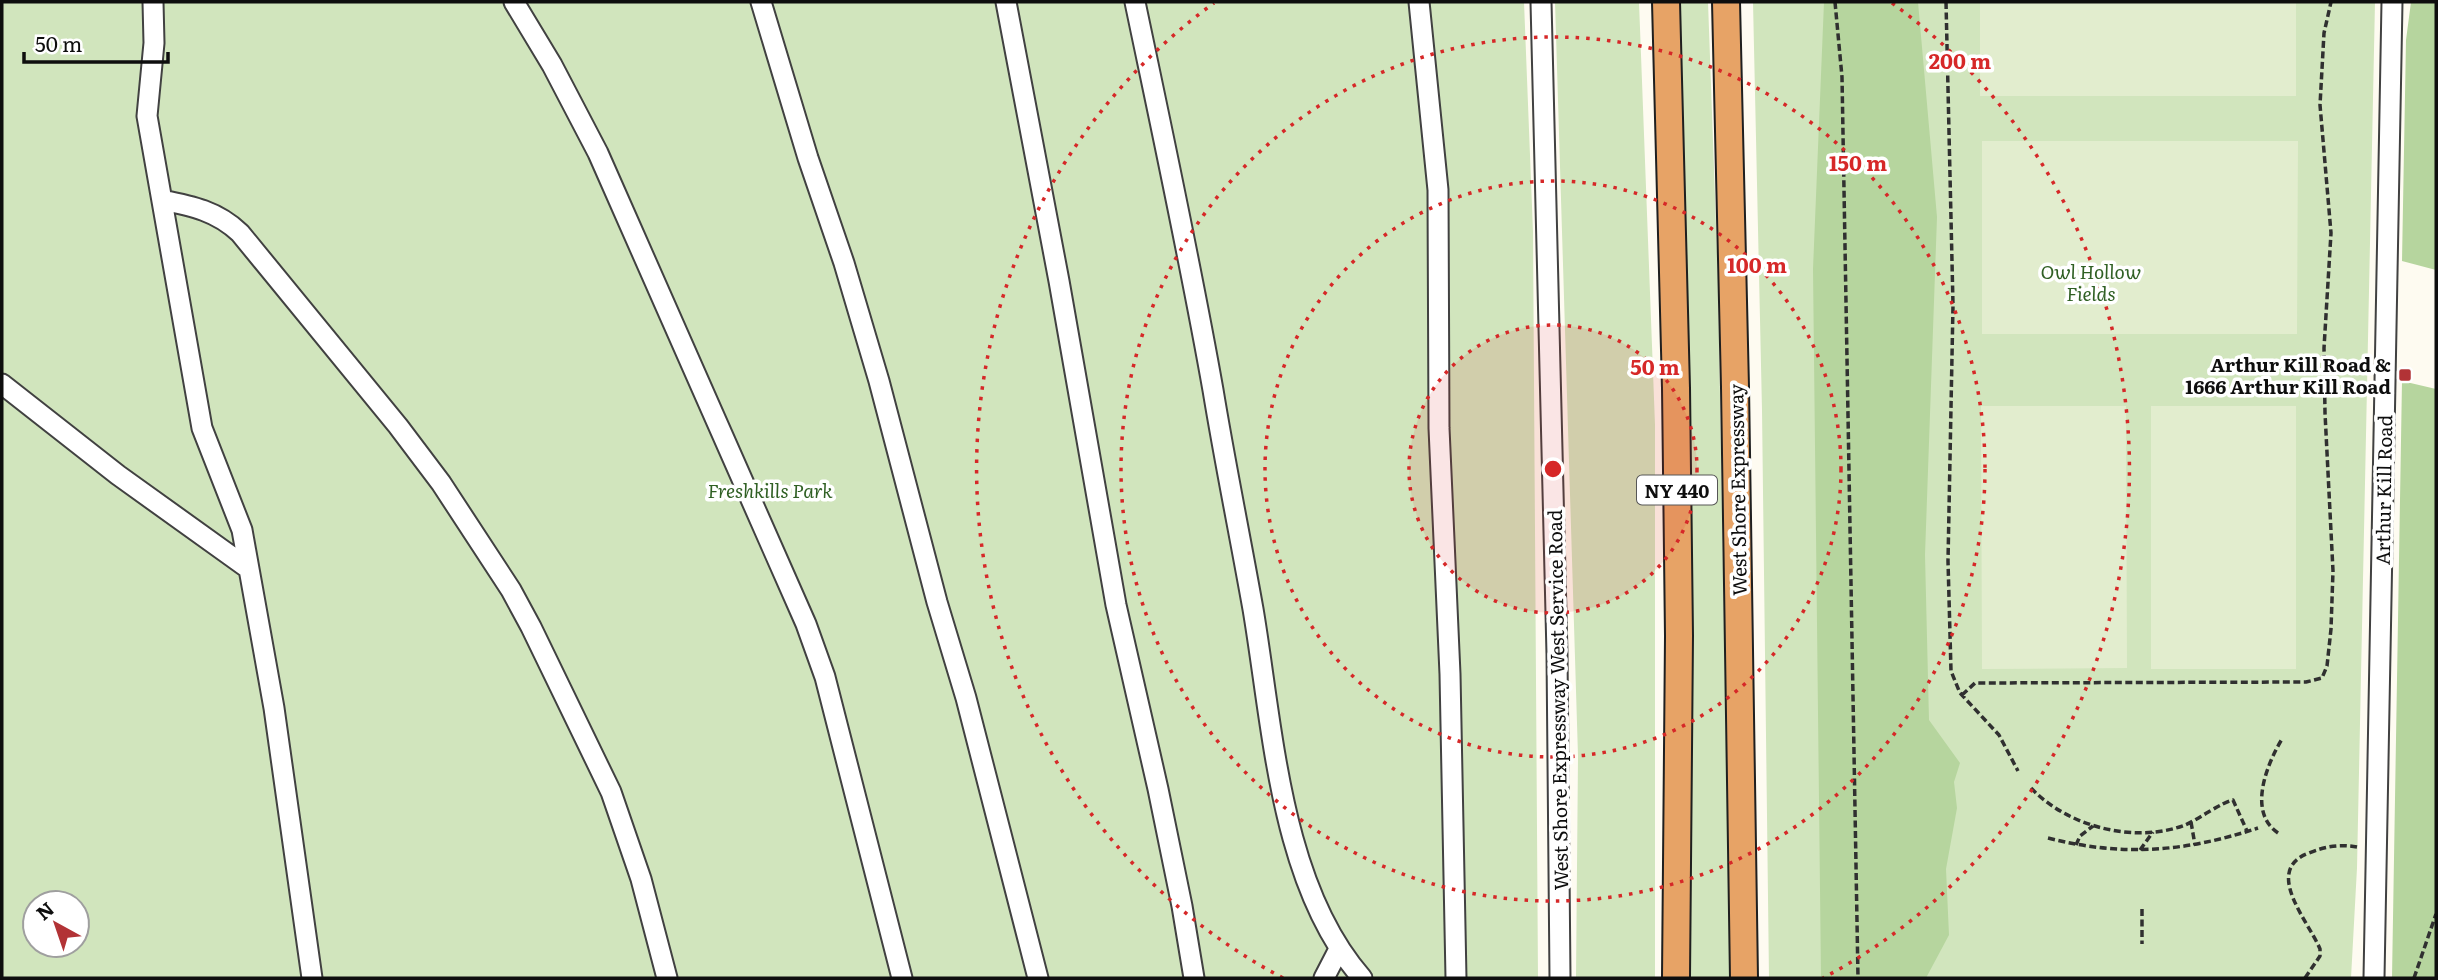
<svg xmlns="http://www.w3.org/2000/svg" width="2438" height="980" viewBox="0 0 2438 980" font-family="Literata,serif">
<style>
.green{fill:#d1e5bd;fill-rule:evenodd}
.forest{fill:#b6d59e}
.pitch{fill:#e2edce}
.lines{fill:none;stroke-linecap:round;stroke-linejoin:round}
.minor-casing{stroke:#414141;stroke-width:23}
.highway-casing{stroke:#1f1f1f;stroke-width:30}
.path{stroke:#303030;stroke-width:3.5;stroke-dasharray:7 3.5;stroke-linecap:butt}
.minor{stroke:#fff;stroke-width:19}
.highway{stroke:#e7a366;stroke-width:26}
.ring{fill:none;stroke:#d62828;stroke-width:3.5;stroke-dasharray:3.5 7}
.poi-dot{fill:#b23336;stroke:#fff;stroke-width:2.5}
.labels{text-anchor:middle;dominant-baseline:central;stroke-width:7;stroke-linejoin:round;paint-order:stroke}
.shield{fill:#fff;stroke:#565656;stroke-width:2}
.shield-label{font-size:18px;font-weight:bold;fill:#0e0e0e}
.park-label{font-size:19px;font-style:italic;fill:#306024;stroke:#fff}
.poi-label{font-size:19px;font-weight:bold;fill:#0e0e0e;stroke:#fff;text-anchor:end}
.street-label{font-size:19px;fill:#0e0e0e;stroke:#fff}
.centre{fill:#d62828;stroke:#fff;stroke-width:3.5}
.ring-label{font-size:21px;text-anchor:middle;font-weight:bold;fill:#d62828;stroke:#fff;stroke-width:7;stroke-linejoin:round;paint-order:stroke}
</style>
<rect width="100%" height="100%" fill="#fefbf1"/>
<path class="green" d="M 2,2 L 1524,2 L 1533,232 L 1538,978 L 2,978 ZM 35,903 L 77,903 L 77,945 L 35,945 Z
M 1555,2 L 1639,2 L 1655,425 L 1655,978 L 1576,978 L 1578,756 Z
M 1674,2 L 1708,2 L 1718,279 L 1730,978 L 1690,978 L 1689,757 Z
M 1753,2 L 2375,2 L 2357,868 L 2351,978 L 1769,978 L 1762,410 Z"/>
<path class="forest" d="M 1824,2 L 1918,2 L 1937,217 L 1925,555 L 1929,720 L 1960,763 L 1954,782 L 1957,808 L 1946,869 L 1949,935 L 1926,978 L 1821,978 L 1813,269 Z
M 2411,2 L 2436,2 L 2436,270 L 2402,261 L 2406,40 Z
M 2402,381 L 2436,389 L 2436,978 L 2392,978 Z"/>
<path class="pitch" d="M 1980,2 L 2296,2 L 2296,96 L 1980,96 Z
M 1982,141 L 2298,141 L 2297,334 L 1982,334 Z
M 1981,406 L 2126,406 L 2127,668 L 1982,669 Z
M 2151,406 L 2296,406 L 2296,669 L 2151,669 Z"/>
<g class="lines">
<defs>
<path id="minor" d="M 153,2 L 154,43 L 147,116 L 202,428 L 242,530 L 274,708 L 312,978
M 514,2 L 552,65 L 598,153 L 806,624 L 825,677 L 902,978
M 761,2 L 808,158 L 844,263 L 879,381 L 937,602 L 966,698 L 1038,978
M 1006,2 L 1059,281 L 1116,605 L 1158,789 L 1182,906 L 1194,978
M 1135,2 C 1162,131 1190,260 1213,390 C 1225,463 1240,536 1253,609 C 1273,727 1280,885 1362,978
M 1419,2 L 1438,190 L 1439,428 L 1450,674 L 1456,978
M 1541,2 L 1557,654 L 1560,978
M 162,200 C 192,206 217,211 240,233 L 398,426 L 441,483 L 511,590 L 531,627 L 611,792 L 641,879 L 667,978
M 2,384 L 118,475 L 249,569
M 1324,978 L 1339,949
M 2374,978 L 2392,2"/>
<path id="highway" d="M 1666,2 L 1676,388 L 1679,636 L 1676,978
M 1726,2 L 1735,387 L 1744,978"/>
</defs>
<use href="#minor" class="minor-casing"/>
<use href="#highway" class="highway-casing"/>
<path class="path" d="M 1835,2 L 1842,77 L 1858,978
M 1946,2 L 1953,305 L 1948,561 L 1951,671 L 1960,693 L 1999,735 L 2018,771
M 1962,695 L 1975,683 L 2306,682 L 2322,678 L 2327,666 L 2331,629 L 2333,571 L 2325,413 L 2324,348 L 2331,233 L 2320,105 L 2324,33 L 2331,2
M 2031,788 C 2068,827 2135,844 2185,825 C 2199,819 2222,802 2233,800 L 2247,831
M 2191,822 L 2195,845
M 2278,833 C 2247,812 2267,764 2282,739
M 2048,838 C 2123,857 2185,852 2258,828
M 2076,845 L 2080,836 L 2093,826
M 2140,850 L 2153,832
M 2142,909 L 2142,944
M 2305,978 L 2320,956 L 2320,949 C 2309,922 2262,870 2309,853 C 2326,846 2340,844 2357,847
M 2414,978 L 2436,914"/>
<use href="#minor" class="minor"/>
<use href="#highway" class="highway"/>
</g>
<circle cx="1553" cy="469" r="144" fill="#d62828" fill-opacity=".12"/>
<g class="ring">
<circle cx="1553" cy="469" r="144"/>
<circle cx="1553" cy="469" r="288"/>
<circle cx="1553" cy="469" r="432"/>
<path d="M1283 978A576 576 0 0 1 1214 3M1892 3A576 576 0 0 1 1823 978"/>
</g>
<rect class="poi-dot" x="2398" y="368" width="14" height="14" rx="3.5"/>
<g class="labels">
<rect class="shield" x="1637" y="475.5" width="80" height="29" rx="5"/>
<g class="shield-label">
<text x="1677" y="490">NY 440</text>
</g>
<g class="park-label">
<text x="2091" y="271">Owl Hollow<tspan x="2091" dy="22">Fields</tspan></text>
<text x="770" y="490">Freshkills Park</text>
</g>
<g class="poi-label">
<text x="2391" y="364">Arthur Kill Road &amp;<tspan x="2391" dy="22">1666 Arthur Kill Road</tspan></text>
</g>
<g class="street-label">
<text transform="translate(1737 490) rotate(-91)">West Shore Expressway</text>
<text transform="translate(2383 490) rotate(-89)">Arthur Kill Road</text>
<text transform="translate(1557 700) rotate(-91)">West Shore Expressway West Service Road</text>
</g>
</g>
<circle cx="1553" cy="469" r="10" class="centre"/>
<g class="ring-label">
<text x="1960" y="69">200 m</text>
<text x="1858" y="171">150 m</text>
<text x="1757" y="273">100 m</text>
<text x="1655" y="375">50 m</text>
</g>
<rect width="2438" height="980" fill="none" stroke="#0e0e0e" stroke-width="7"/>
<g transform="translate(56 924) rotate(320)"><circle r="33" fill="#ffffff" stroke="#9f9f9f" stroke-width="2"/>
<path d="M0-5L12 26L0 18L-12 26Z" fill="#b23336"/>
<text y="-10" font-size="19" font-weight="bold" text-anchor="middle" fill="#0e0e0e">N</text>
</g>
<path d="M24 52v10h144v-10" fill="none" stroke="#0e0e0e" stroke-width="3.5"/>
<text x="35" y="52" font-size="21" fill="#0e0e0e" stroke="#ffffff" stroke-width="5" paint-order="stroke">50 m</text>
</svg>
